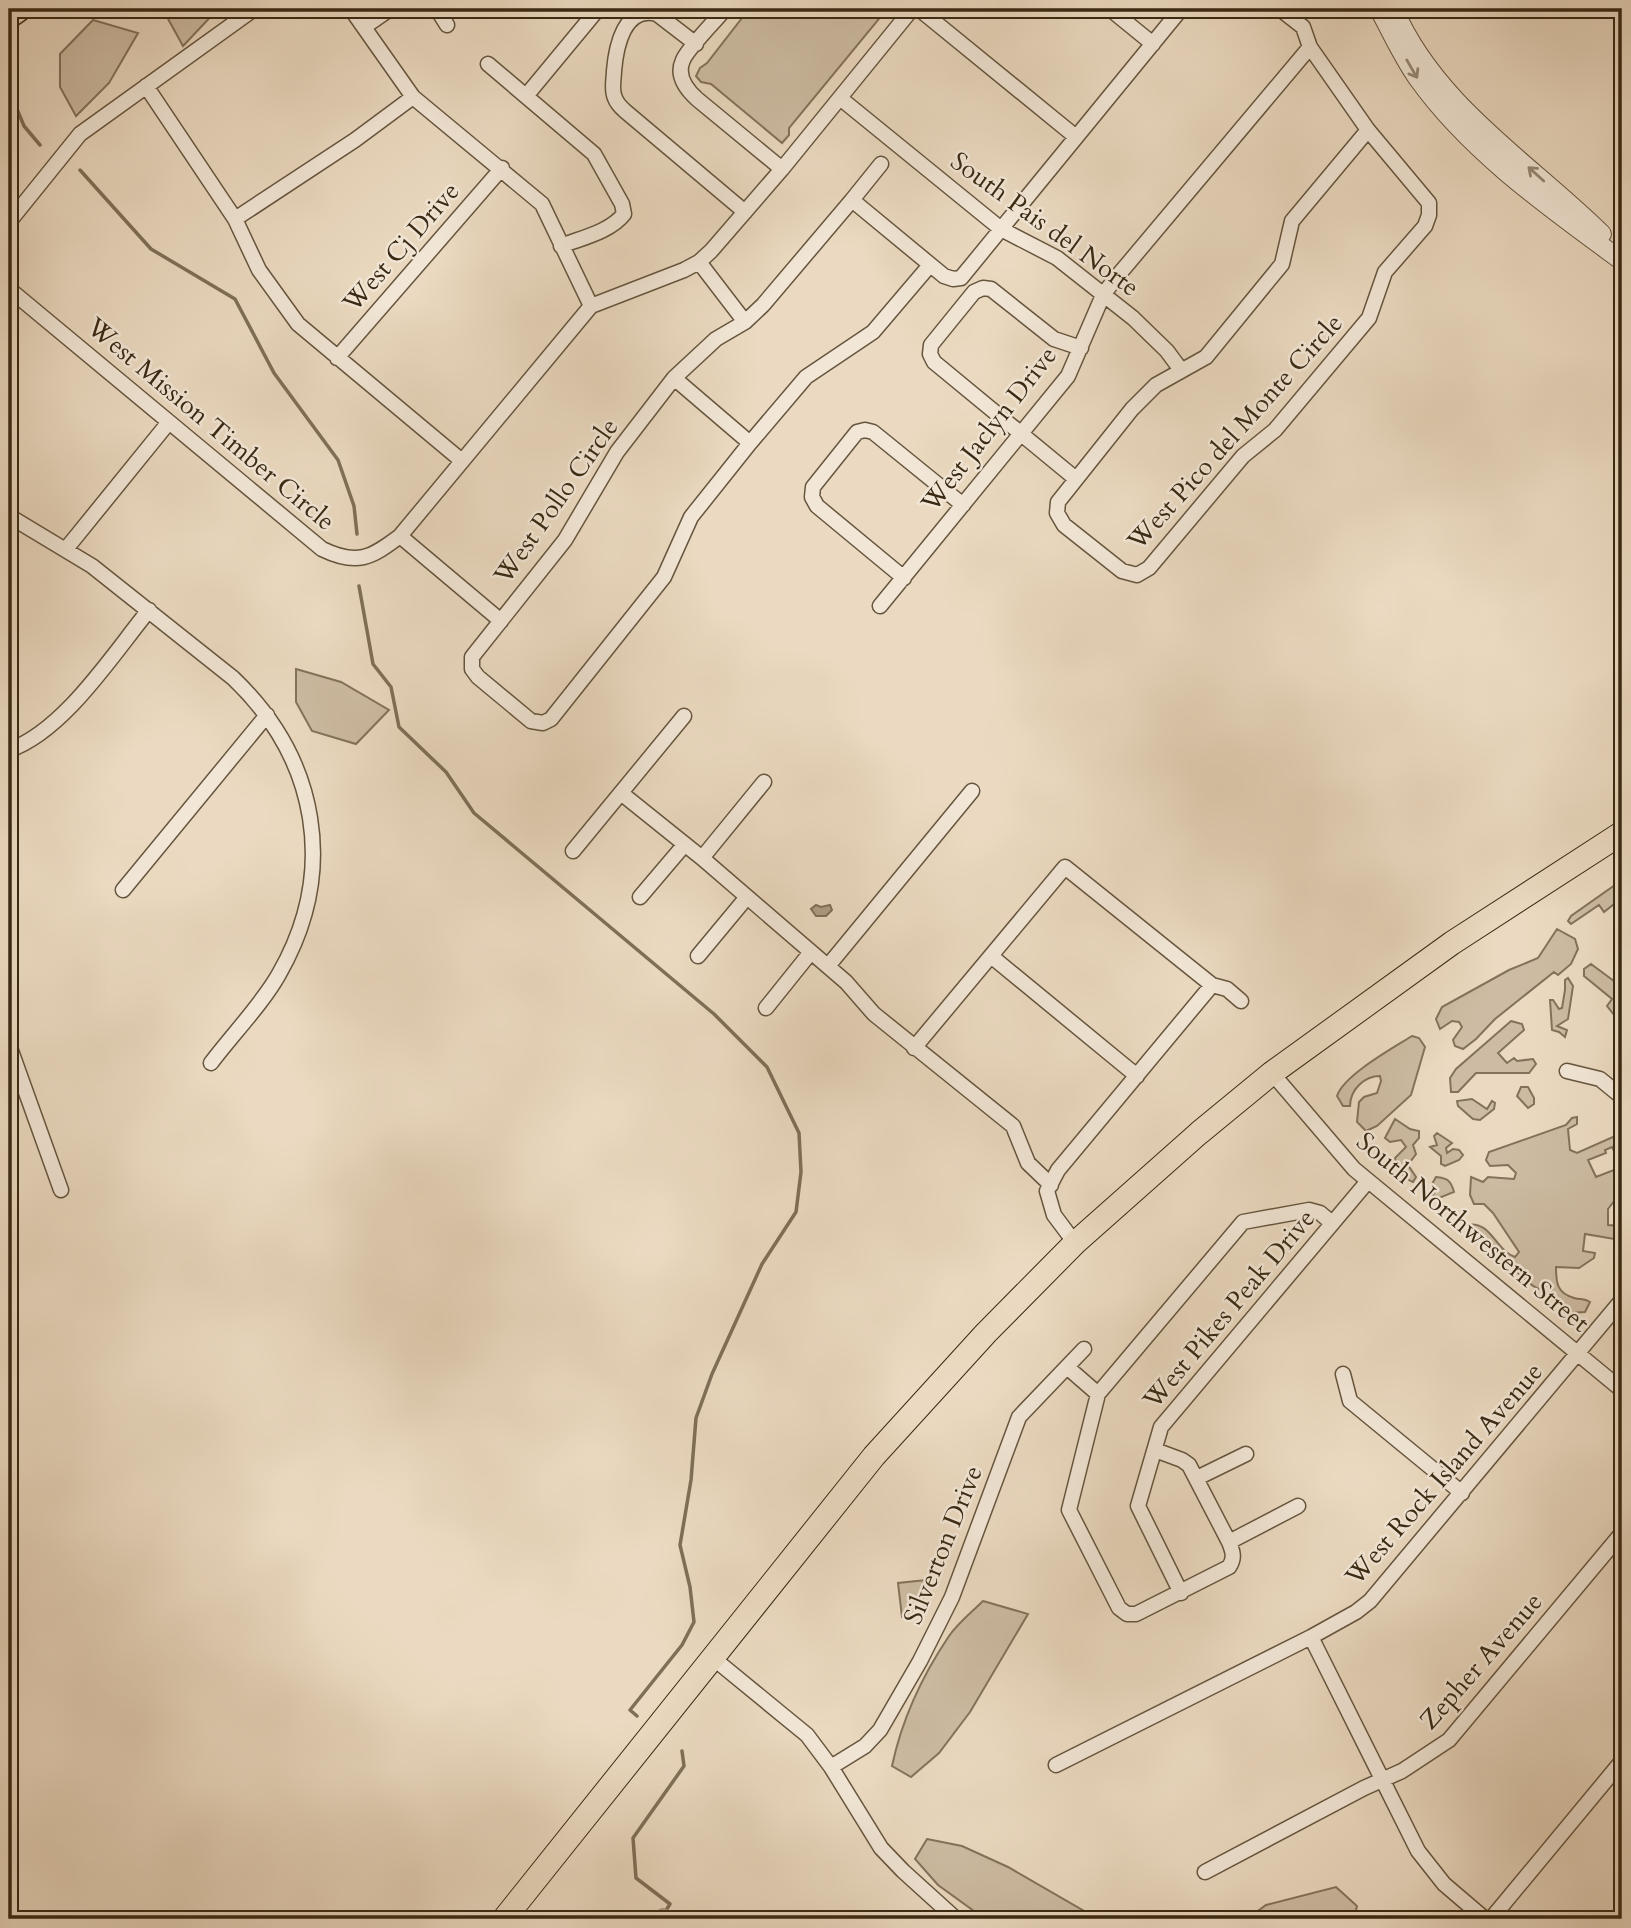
<svg xmlns="http://www.w3.org/2000/svg" width="1631" height="1928" viewBox="0 0 1631 1928" font-family="Cardo,serif">
<style>
.green{fill:#cdbca3;stroke:#83725b;stroke-width:2}
.water{fill:#ae9e86;stroke:#7f6f58;stroke-width:2}
.lines{fill:none;stroke-linecap:round;stroke-linejoin:round}
.stream{stroke:#7f6f58;stroke-width:3.5}
.canal{stroke:#ae9e86;stroke-width:14}
.minor-casing{stroke:#66553e;stroke-width:17}
.tertiary-casing{stroke:#66553e;stroke-width:20}
.primary-casing{stroke:#392913;stroke-width:25}
.motorway-casing{stroke:#392913;stroke-width:27}
.minor{stroke:#f2e7d7;stroke-width:14}
.tertiary{stroke:#f2e7d7;stroke-width:18}
.primary{stroke:#ebdac1;stroke-width:23}
.motorway{stroke:#ebdac1;stroke-width:24}
.oneway{stroke:#968875}
.labels{text-anchor:middle;dominant-baseline:central;stroke-width:5;stroke-linejoin:round;paint-order:stroke}
.street-label{font-size:26px;fill:#392913;stroke:#f2e7d7}
</style>
<rect width="100%" height="100%" fill="#ebdac1"/>
<filter id="stains"><feTurbulence type="fractalNoise" baseFrequency=".00286" numOctaves="4"/><feColorMatrix values="0 0 0 0 .2 0 0 0 0 .09 0 0 0 0 .02 0 0 0 .5 -.17"/></filter>
<radialGradient id="worn" r=".72"><stop offset=".6" stop-color="#630" stop-opacity="0"/><stop offset="1" stop-color="#630" stop-opacity=".3"/></radialGradient>
<path class="green" d="M 167,9 L 218,9 L 183,46 L 167,17 Z
M 749,9 L 883,9 L 883,14 L 789,128 L 789,135 L 782,143 L 711,84 L 701,82 L 696,76 L 700,68 L 707,63 Z
M 93,20 L 138,33 L 109,83 L 76,116 L 60,87 L 60,54 Z
M 296,669 L 341,682 L 389,710 L 356,744 L 312,731 L 296,702 Z
M 1615,885 L 1619,885 L 1622,889 L 1614,904 L 1604,912 L 1599,905 L 1571,924 L 1568,921 L 1571,916 Z
M 1557,929 L 1575,939 L 1578,949 L 1571,964 L 1558,975 L 1554,972 L 1495,1019 L 1476,1039 L 1463,1049 L 1455,1046 L 1453,1040 L 1462,1027 L 1459,1022 L 1452,1021 L 1440,1029 L 1436,1019 L 1442,1007 L 1509,970 L 1538,958 Z
M 1591,964 L 1622,987 L 1622,1013 L 1615,1016 L 1607,1006 L 1612,999 L 1584,976 L 1584,969 Z
M 1568,978 L 1573,986 L 1568,1019 L 1557,1026 L 1567,1030 L 1565,1037 L 1559,1032 L 1552,1030 L 1550,1000 L 1553,1000 L 1559,1009 L 1562,1008 L 1565,990 L 1565,980 Z
M 1511,1021 L 1522,1024 L 1524,1030 L 1498,1053 L 1507,1063 L 1514,1058 L 1517,1061 L 1533,1059 L 1536,1064 L 1529,1073 L 1476,1073 L 1458,1092 L 1451,1092 L 1450,1078 L 1456,1069 Z
M 1412,1036 L 1419,1038 L 1425,1047 L 1411,1095 L 1377,1126 L 1366,1131 L 1357,1122 L 1359,1102 L 1364,1097 L 1377,1093 L 1381,1081 L 1380,1076 C 1364,1076 1350,1090 1350,1106 L 1343,1106 L 1337,1096 C 1344,1075 1393,1048 1412,1036 Z
M 1521,1087 L 1528,1087 L 1534,1098 L 1534,1104 L 1528,1108 L 1517,1096 Z
M 1472,1099 L 1487,1109 L 1492,1101 L 1495,1103 L 1494,1109 L 1480,1120 L 1473,1119 L 1458,1106 L 1457,1101 Z
M 1577,1117 L 1577,1124 L 1568,1129 L 1570,1150 L 1577,1153 L 1615,1136 L 1620,1148 L 1614,1151 L 1612,1147 L 1605,1150 L 1606,1153 L 1588,1160 L 1596,1177 L 1619,1168 L 1615,1178 L 1615,1200 L 1608,1209 L 1608,1225 L 1620,1226 L 1614,1239 L 1585,1234 L 1583,1251 L 1595,1253 L 1594,1258 L 1579,1268 L 1556,1267 C 1556,1283 1557,1293 1574,1298 C 1581,1300 1584,1298 1590,1302 L 1585,1312 L 1569,1313 L 1551,1295 L 1533,1286 L 1503,1260 L 1467,1225 C 1491,1220 1495,1250 1515,1257 L 1519,1252 L 1493,1213 L 1484,1204 L 1474,1204 L 1470,1195 L 1471,1177 L 1483,1182 L 1488,1177 L 1514,1179 L 1516,1173 L 1508,1165 L 1490,1166 L 1486,1160 L 1489,1152 L 1566,1125 L 1572,1118 Z
M 1395,1119 L 1410,1129 L 1419,1131 L 1419,1138 L 1413,1145 L 1416,1154 L 1408,1165 L 1416,1177 L 1413,1182 C 1403,1178 1396,1168 1395,1158 L 1406,1147 L 1401,1140 L 1390,1142 L 1385,1138 Z
M 1437,1133 L 1452,1143 L 1446,1148 L 1447,1153 L 1453,1149 L 1459,1150 L 1463,1155 L 1459,1160 L 1445,1166 L 1441,1164 L 1441,1156 L 1430,1147 L 1437,1145 L 1434,1136 Z
M 1436,1177 C 1448,1178 1451,1181 1454,1192 L 1439,1198 L 1433,1195 L 1435,1189 L 1432,1184 Z
M 926,1580 L 927,1587 L 922,1588 L 925,1614 L 902,1617 L 898,1583 Z
M 983,1601 L 1028,1614 L 970,1712 L 939,1753 L 911,1777 L 892,1766 C 902,1719 922,1676 949,1636 C 958,1623 972,1612 983,1601 Z
M 927,1839 L 962,1846 L 1008,1867 L 1098,1919 L 985,1919 L 938,1885 L 915,1859 Z
M 1336,1887 L 1357,1906 L 1354,1919 L 1247,1919 L 1266,1905 Z"/>
<path class="water" d="M 816,905 L 821,907 L 830,905 L 832,910 L 826,916 L 816,916 L 811,909 Z"/>
<g class="lines">
<path class="stream" d="M 9,87 L 11,57
M 9,90 L 24,126 L 40,145
M 80,170 L 151,249 L 235,299 L 274,373 L 338,460 L 354,506 L 357,534
M 359,586 L 373,664 L 391,687 L 399,727 L 446,772 L 474,813 L 714,1014 L 767,1067 L 799,1133 L 801,1172 L 796,1212 L 762,1264 L 712,1374 L 696,1418 L 691,1480 L 680,1545 L 690,1587 L 694,1622 L 682,1645 L 630,1710 L 637,1716
M 663,1915 L 670,1904 L 636,1878 L 633,1838 L 684,1766 L 682,1751"/>
<path class="canal" d="M 663,1915 L 668,1919"/>
<defs>
<path id="minor" d="M 351,9 L 413,97 L 542,204 L 591,306
M 437,9 L 447,25
M 725,9 C 716,20 687,49 683,60 C 676,75 686,89 697,99 L 782,169
M 919,9 L 1076,137
M 1110,9 L 1153,44
M 1280,9 L 1303,27 L 1310,47 L 1368,130 L 1429,203 L 1429,215 L 1425,226 L 1385,272 L 1369,318 L 1275,430 L 1243,456 L 1149,568 L 1137,575 L 1122,571 L 1064,525 L 1057,513 L 1058,502 L 1132,409 L 1156,385 L 1206,357 L 1282,264 L 1292,221 L 1368,130
M 364,27 L 390,9
M 696,44 L 657,14 C 624,5 616,47 614,71 C 614,79 611,90 615,98 C 617,104 621,107 625,111 L 745,212
M 488,64 L 594,154 L 622,204 L 624,214 C 610,232 581,238 561,246
M 146,86 L 235,219 L 259,270 L 298,324 L 462,461
M 526,96 L 598,9
M 840,98 L 1001,229 L 1057,258 L 1133,318 L 1167,351 L 1181,370
M 881,164 L 852,200 L 944,276 L 953,279 L 961,278 L 1181,9
M 852,200 L 763,305 L 745,322 L 716,339 L 674,378 L 617,452 L 565,540 L 472,657 L 472,669 L 478,677 L 531,721 L 543,723 L 551,719 L 664,577 L 691,517 L 750,443 L 806,377 L 873,332 L 930,265
M 235,219 L 355,140 L 413,97
M 9,222 L 80,134 L 254,9
M 699,262 L 745,322
M 9,289 L 322,549 C 357,566 371,558 400,536 L 591,306 L 684,270 L 699,262 L 711,251 L 782,169 L 912,9
M 337,358 L 502,168
M 674,378 L 750,443
M 1076,479 L 934,362 L 930,354 L 931,345 L 974,292 L 983,288 L 991,289 L 1054,339 L 1081,348
M 9,516 L 92,566 L 233,678 C 318,759 338,871 279,974 C 263,1003 232,1035 211,1063
M 400,536 L 501,621
M 66,549 L 169,422
M 904,578 L 817,506 L 812,497 L 813,487 L 857,432 L 865,430 L 873,432 L 963,505
M 880,606 L 1068,376 L 1103,295 L 1115,279 L 1310,47
M 9,750 C 64,731 113,654 149,610
M 621,793 L 702,858 L 846,982 L 874,1014 L 1013,1126 L 1028,1163 L 1051,1185
M 573,851 L 684,716
M 702,858 L 764,782
M 123,890 L 267,715
M 640,897 L 685,844
M 698,956 L 747,897
M 991,956 L 1137,1076
M 828,966 L 972,791
M 766,1008 L 811,952
M 9,1045 L 61,1190
M 914,1048 L 1065,867 L 1212,985
M 1567,1071 L 1600,1079 L 1622,1097
M 1272,1073 L 1354,1169 L 1622,1390
M 1075,1243 L 1054,1215 L 1047,1191 L 1058,1170 L 1212,985 L 1227,989 L 1241,1001
M 1067,1367 L 1098,1394
M 1343,1374 L 1350,1401 L 1462,1493
M 1155,1450 L 1182,1460 L 1189,1465 L 1229,1542 C 1233,1552 1235,1558 1229,1567 L 1136,1614 L 1127,1614 L 1119,1608 L 1069,1510 L 1098,1394 L 1243,1222 L 1309,1210 L 1320,1213 L 1332,1223
M 1197,1478 L 1246,1454
M 1229,1542 L 1298,1506
M 1181,1593 L 1138,1506 L 1161,1427 L 1368,1181
M 1311,1637 L 1418,1851 L 1444,1884 L 1485,1919
M 713,1658 L 807,1735 L 831,1767 L 881,1848 L 903,1871 L 956,1919
M 1056,1765 L 1311,1637 L 1356,1612 L 1370,1601 L 1622,1300
M 831,1767 L 865,1746 L 880,1730 L 920,1661 L 952,1597 L 1019,1417 L 1084,1349
M 1205,1872 L 1364,1788 L 1402,1771 L 1449,1740 L 1622,1533
M 1491,1919 L 1622,1761"/>
<path id="tertiary" d="M 1379,9 C 1391,32 1403,58 1418,79 C 1471,153 1550,208 1622,261
M 1394,9 C 1435,105 1530,163 1602,234"/>
<path id="primary" d="M 504,1919 L 874,1456 L 986,1333 L 1075,1243 L 1199,1133 L 1272,1073 L 1452,943 L 1622,833"/>
<path id="motorway" d="M 9,16 L 19,9"/>
</defs>
<use href="#minor" class="minor-casing"/>
<use href="#tertiary" class="tertiary-casing"/>
<use href="#primary" class="primary-casing"/>
<use href="#motorway" class="motorway-casing"/>
<use href="#minor" class="minor"/>
<use href="#tertiary" class="tertiary"/>
<use href="#primary" class="primary"/>
<use href="#motorway" class="motorway"/>
</g>
<defs><path id="oneway-shaft" d="M-6 0H5M1.5-3L5.5 0L1.5 3" fill="none" stroke-width="1.6" stroke-linecap="round" stroke-linejoin="round" transform="scale(1.75)"/></defs>
<g class="oneway">
<use href="#oneway-shaft" transform="translate(1412 69) rotate(60)"/>
<use href="#oneway-shaft" transform="translate(1536 174) rotate(-138)"/>
</g>
<g class="labels">
<g class="street-label">
<text transform="translate(1045 224) rotate(36)">South Pais del Norte</text>
<text transform="translate(401 247) rotate(-49)">West Cj Drive</text>
<text transform="translate(211 424) rotate(40)">West Mission Timber Circle</text>
<text transform="translate(989 429) rotate(-52)">West Jaclyn Drive</text>
<text transform="translate(1235 432) rotate(-48)">West Pico del Monte Circle</text>
<text transform="translate(556 501) rotate(-55)">West Pollo Circle</text>
<text transform="translate(1473 1232) rotate(40)">South Northwestern Street</text>
<text transform="translate(1229 1309) rotate(-50)">West Pikes Peak Drive</text>
<text transform="translate(1444 1474) rotate(-49)">West Rock Island Avenue</text>
<text transform="translate(943 1545) rotate(-68)">Silverton Drive</text>
<text transform="translate(1481 1661) rotate(-49)">Zepher Avenue</text>
</g>
</g>
<rect width="1631" height="1928" fill="none" stroke="#ebdac1" stroke-width="35"/>
<rect x="10" y="10" width="1610" height="1907" fill="none" stroke="#392913" stroke-width="3.5"/>
<rect x="18" y="18" width="1596" height="1893" fill="none" stroke="#392913" stroke-width="2"/>
<rect width="100%" height="100%" filter="url(#stains)"/>
<rect width="100%" height="100%" fill="url(#worn)"/>
</svg>
